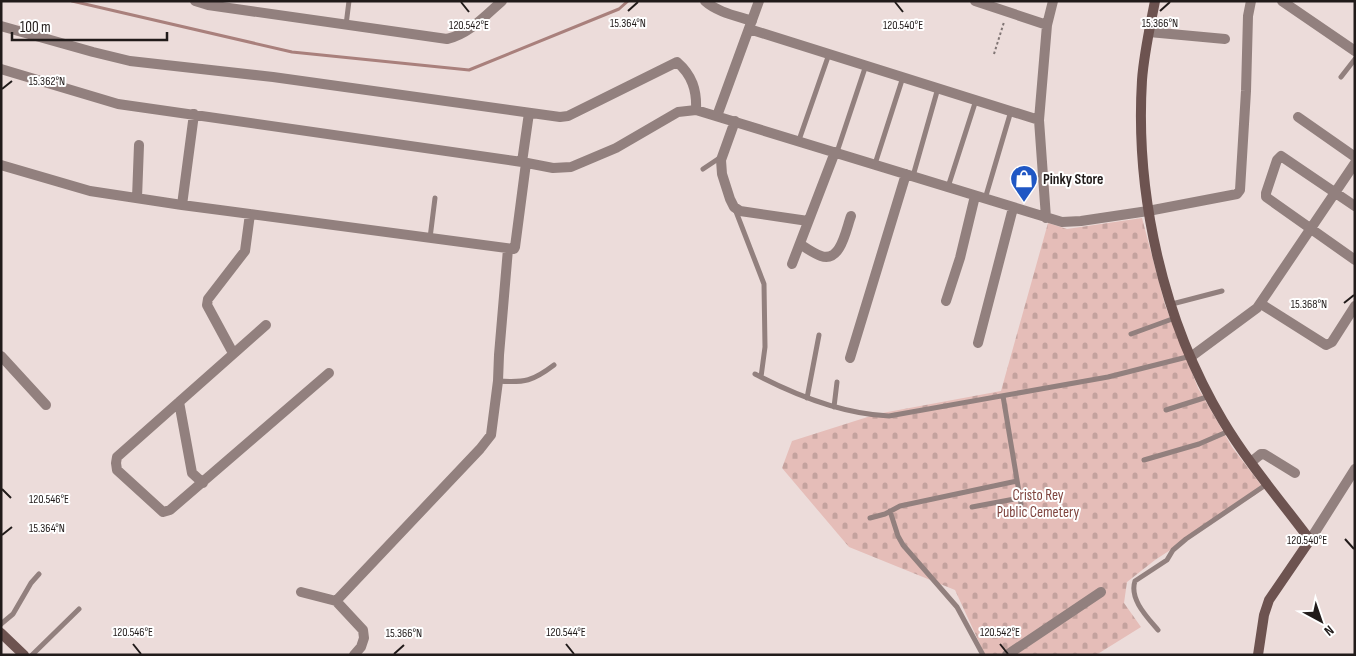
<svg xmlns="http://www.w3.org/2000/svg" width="1356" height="656" viewBox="0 0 1356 656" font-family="'Sofia Sans Condensed',sans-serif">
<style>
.cemetery{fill:url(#cemetery-stones)}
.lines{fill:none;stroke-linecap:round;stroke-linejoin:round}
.stream{stroke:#a9807c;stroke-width:3}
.path{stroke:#807574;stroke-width:2;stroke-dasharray:2.5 2.5;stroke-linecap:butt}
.lane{stroke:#92807e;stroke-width:5}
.street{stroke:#92807e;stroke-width:10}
.secondary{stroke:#6d5350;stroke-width:10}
.ticks{fill:none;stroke:#211b1a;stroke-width:2}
.labels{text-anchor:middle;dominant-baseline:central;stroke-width:4;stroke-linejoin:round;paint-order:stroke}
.poi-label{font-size:15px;font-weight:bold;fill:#211b1a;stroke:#fff;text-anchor:start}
.park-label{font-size:15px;fill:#7f453f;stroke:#fff}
.ticks-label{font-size:12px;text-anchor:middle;fill:#211b1a;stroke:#fff;stroke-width:4;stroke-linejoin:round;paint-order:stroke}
</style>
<defs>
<pattern id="cemetery-stones" width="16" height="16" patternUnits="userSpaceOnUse" patternTransform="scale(1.25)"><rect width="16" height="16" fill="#e5bdb8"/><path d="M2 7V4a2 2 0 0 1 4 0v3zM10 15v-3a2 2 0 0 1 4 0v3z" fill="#c4a29e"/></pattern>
</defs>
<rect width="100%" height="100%" fill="#ecdcda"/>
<path class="cemetery" d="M 1142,218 L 1165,305 L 1198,388 L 1232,447 L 1264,489 L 1155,560 L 1127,582 L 1124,603 L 1141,627 L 1096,655 L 985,655 L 955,590 L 849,547 L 782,468 L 792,441 L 877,414 L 1001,391 L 1048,223 L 1067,229 Z"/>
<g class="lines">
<path class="stream" d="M 72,1 L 292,52 L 469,70 L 619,9 L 628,1"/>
<path class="path" d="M 994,54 L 1004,22"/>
<path class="lane" d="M 346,25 L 349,1
M 1341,77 L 1355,59
M 799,140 L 829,54
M 837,152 L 866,65
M 875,164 L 903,77
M 703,169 L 721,157
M 913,176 L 938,88
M 948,187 L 976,100
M 985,199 L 1011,111
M 735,209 L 764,284 L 765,347 L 761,377
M 430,238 L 435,198
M 1172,304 L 1222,291
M 1131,334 L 1175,318
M 755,374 C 797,396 842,414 889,416 L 1108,377 L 1191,356
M 498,381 C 525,383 533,381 554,365
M 1003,396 L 1021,504
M 807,398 L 819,335
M 834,407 L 837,382
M 1166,410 L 1210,396
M 1144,460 L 1199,444 L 1229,431
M 972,507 L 1020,498
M 890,511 L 898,536 L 903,545 L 957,607 L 983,655
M 870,518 L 885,514 L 900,506 L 1017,481
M 1,624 L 13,614 L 31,583 L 39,574
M 1158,630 C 1147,617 1129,599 1135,581 L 1167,560 L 1173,550 L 1186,539 L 1267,484
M 32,655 L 79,609"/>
<path class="street" d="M 195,1 L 208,5 L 447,39 C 469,34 486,15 502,1
M 705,1 C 717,12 737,16 752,21
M 975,1 L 1047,25
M 1282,1 L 1355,51
M 1,26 L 93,52 L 130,61 L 273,77 L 560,117 L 568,116 L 677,62 C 692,75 697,90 696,110
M 749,29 L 1039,120
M 1149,32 L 1225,39
M 1,69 L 118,104 L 522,162 L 553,168 L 571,167 L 616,148 L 678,112 L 696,110 L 1062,222 L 1081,221 L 1148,211 L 1237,194 L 1240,190 L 1246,91 L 1248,16 L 1251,1
M 717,116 L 759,1
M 1298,117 L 1355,157
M 735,121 L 721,160 L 722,174 L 730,199 L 734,207 L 740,211 L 808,221
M 522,162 L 529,113
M 1,165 L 90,191 L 182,205 L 514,249 L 515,247 L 526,163
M 137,198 L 139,145
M 182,205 L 194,114
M 1355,206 L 1281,156 L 1277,160 L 1266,193 L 1266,197 L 1355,260
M 1046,218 L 1039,120 L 1047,25 L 1053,1
M 800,244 C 806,248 813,253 821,256 C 841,263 846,229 851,216
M 792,264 L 835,152
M 946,301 L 960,258 L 975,196
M 1261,304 L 1326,345 L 1332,342 L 1355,306
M 266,325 L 117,457 L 116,463 L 117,470 L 163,512 L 170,510 L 329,373
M 978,343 L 1013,208
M 233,353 L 207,305 L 208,299 L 245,251 L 250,214
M 1,356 L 46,405
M 1192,356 L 1257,308 L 1355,163
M 850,358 L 906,174
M 179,402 L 192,473 L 203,483
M 1251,462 L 1261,454 L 1264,454 L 1295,473
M 1310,540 L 1355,469
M 301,592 L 336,601 L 363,630 L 364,638 L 361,647 L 354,655
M 336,601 L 480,449 L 491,435 L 498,381 L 499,355 L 508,249
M 1007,655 L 1101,592"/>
<path class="secondary" d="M 1155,1 C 1150,27 1144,53 1142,80 C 1135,195 1163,321 1223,421 C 1248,463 1281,501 1310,540 L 1269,600 L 1264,615 L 1258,655
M 1,633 L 24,655"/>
</g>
<path class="ticks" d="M 461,2 L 469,12M 895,2 L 903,12M 628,11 L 638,2M 1160,11 L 1170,2M 2,89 L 12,81M 1344,303 L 1354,295M 2,489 L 11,498M 2,535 L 12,527M 1345,539 L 1354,549M 133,644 L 141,654M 566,644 L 574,654M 1000,644 L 1008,654M 394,654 L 404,645"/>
<defs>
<symbol id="shop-pin" viewBox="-11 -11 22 30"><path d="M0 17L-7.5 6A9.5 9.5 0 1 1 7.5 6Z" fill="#2057c4" stroke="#fff"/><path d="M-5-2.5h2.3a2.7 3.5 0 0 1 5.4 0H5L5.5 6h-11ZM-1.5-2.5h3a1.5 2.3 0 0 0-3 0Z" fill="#fff"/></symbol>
</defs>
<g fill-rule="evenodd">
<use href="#shop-pin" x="1008" y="163" width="32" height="43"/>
</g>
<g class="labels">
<g class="poi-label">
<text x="1043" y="179">Pinky Store</text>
</g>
<g class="park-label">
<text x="1038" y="495">Cristo Rey<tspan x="1038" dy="17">Public Cemetery</tspan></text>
</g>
</g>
<g class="ticks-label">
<text x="628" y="27">15.364°N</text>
<text x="1160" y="27">15.366°N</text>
<text x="469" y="29">120.542°E</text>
<text x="903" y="29">120.540°E</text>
<text x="47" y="85">15.362°N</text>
<text x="1309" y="308">15.368°N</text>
<text x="49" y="503">120.546°E</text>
<text x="47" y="532">15.364°N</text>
<text x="1307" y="544">120.540°E</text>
<text x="133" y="636">120.546°E</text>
<text x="566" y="636">120.544°E</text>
<text x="1000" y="636">120.542°E</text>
<text x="404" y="637">15.366°N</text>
</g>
<rect width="1356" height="656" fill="none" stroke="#211b1a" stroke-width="5"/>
<g transform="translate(1321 621) rotate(140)" stroke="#ffffff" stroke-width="4" paint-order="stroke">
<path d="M0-4L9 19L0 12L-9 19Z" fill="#211b1a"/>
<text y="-8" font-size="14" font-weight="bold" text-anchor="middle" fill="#211b1a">N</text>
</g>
<path d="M12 32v8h155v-8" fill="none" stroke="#211b1a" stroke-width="2.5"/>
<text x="20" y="32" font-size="15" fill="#211b1a" stroke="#ffffff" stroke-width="4" paint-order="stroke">100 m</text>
</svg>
